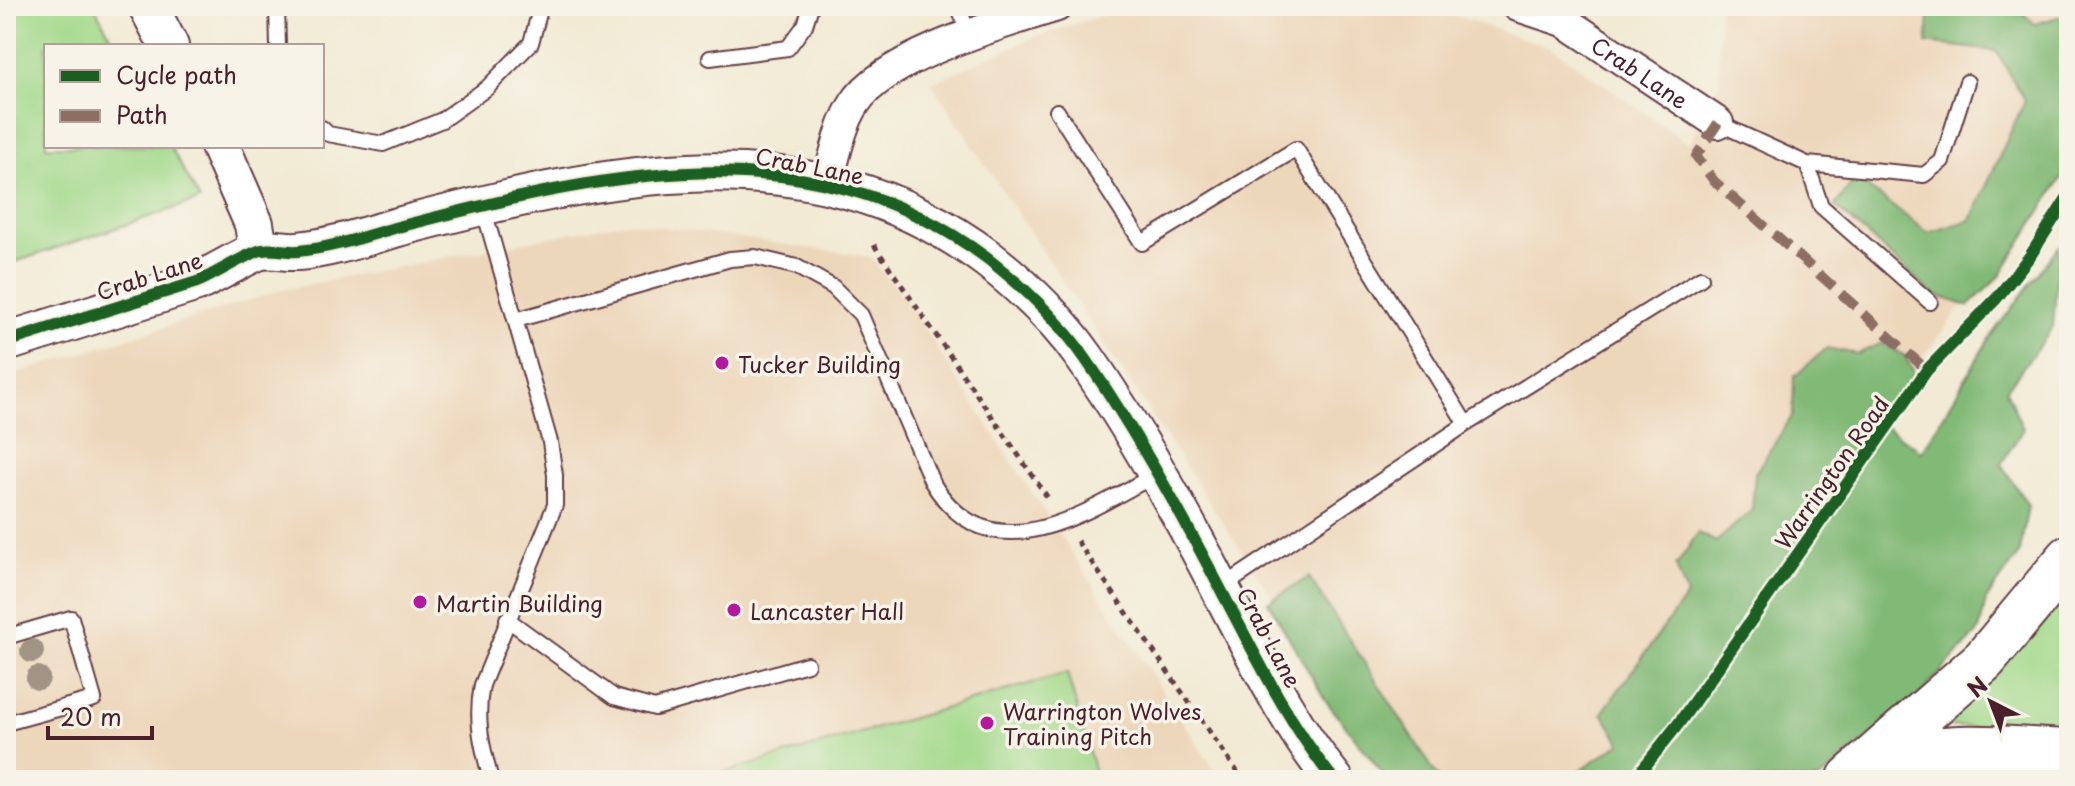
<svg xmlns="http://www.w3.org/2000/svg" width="2075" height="786" viewBox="0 0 2075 786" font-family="'Playpen Sans',sans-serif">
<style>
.built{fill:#edd7bb}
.green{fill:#a2d98a;stroke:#767c5a;stroke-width:2}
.forest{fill:#81b976;stroke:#666c50;stroke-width:2}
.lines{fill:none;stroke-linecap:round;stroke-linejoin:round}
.service-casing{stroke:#633d44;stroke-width:18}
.minor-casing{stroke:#633d44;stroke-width:34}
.tertiary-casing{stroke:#633d44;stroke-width:42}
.primary-casing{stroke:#633d44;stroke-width:48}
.path{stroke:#633d44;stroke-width:5;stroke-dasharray:6 6;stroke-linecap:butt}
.service{stroke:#fff;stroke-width:14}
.minor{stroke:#fff;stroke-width:30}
.tertiary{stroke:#fff;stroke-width:38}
.primary{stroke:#fff;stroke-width:44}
.quiet{stroke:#8d6e63;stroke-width:10;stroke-dasharray:20 10;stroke-linecap:butt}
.cycleway-casing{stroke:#f7f3e8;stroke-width:17}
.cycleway{stroke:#1b5e20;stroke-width:12}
.tree{fill:#a29484}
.poi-dot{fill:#b5179e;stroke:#f7f3e8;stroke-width:3}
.labels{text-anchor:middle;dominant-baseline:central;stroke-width:7;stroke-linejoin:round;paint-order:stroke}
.street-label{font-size:22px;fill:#4a1f2b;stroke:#f7f3e8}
.poi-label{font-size:22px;fill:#4a1f2b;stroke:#f7f3e8;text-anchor:start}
</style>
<rect width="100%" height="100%" fill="#f7f3e8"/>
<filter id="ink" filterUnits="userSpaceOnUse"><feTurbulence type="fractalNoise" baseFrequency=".0125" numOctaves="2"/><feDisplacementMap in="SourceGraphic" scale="16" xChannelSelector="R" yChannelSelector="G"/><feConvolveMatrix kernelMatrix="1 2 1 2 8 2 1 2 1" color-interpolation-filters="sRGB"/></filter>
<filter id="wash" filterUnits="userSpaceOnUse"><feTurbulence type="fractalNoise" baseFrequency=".006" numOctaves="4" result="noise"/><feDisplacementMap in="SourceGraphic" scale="32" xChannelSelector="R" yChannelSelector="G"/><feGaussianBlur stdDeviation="1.8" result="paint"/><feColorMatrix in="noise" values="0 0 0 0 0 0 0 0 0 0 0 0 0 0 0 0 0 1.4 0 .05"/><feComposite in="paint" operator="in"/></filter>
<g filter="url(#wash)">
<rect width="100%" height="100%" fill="#f2ead4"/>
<path class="built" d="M 1132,6 L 1346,6 L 1458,17 L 1552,48 L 1689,144 L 1719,83 L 1719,6 L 2069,6 L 2069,101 L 1973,292 L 1856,444 L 1618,780 L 1400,780 L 1277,604 L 931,83 L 1033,38 Z
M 626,222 L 871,257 L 906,301 L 1221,780 L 6,780 L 6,377 L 282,290 Z"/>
<path class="green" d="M 6,6 L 94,6 L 116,46 L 46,46 L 46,146 L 170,146 L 200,200 L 6,265 Z
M 2069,591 L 2069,731 L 1948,726 L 1946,721 Z
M 1067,673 L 1097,780 L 721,780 L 719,774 Z"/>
<path class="forest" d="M 1930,6 L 2015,6 L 2035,24 L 2065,15 L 2069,7 L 2069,166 L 1999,277 L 1968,306 L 1933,294 L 1835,206 L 1855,178 L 1928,233 L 1971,220 L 2025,100 L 1996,51 L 1927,43 Z
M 2059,246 L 2053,327 L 2006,390 L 2023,429 L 2001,464 L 2028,505 L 2020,552 L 1986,600 L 1979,631 L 1919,695 L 1819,780 L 1565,780 L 1621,743 L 1602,713 L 1687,595 L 1676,566 L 1698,533 L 1716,542 L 1752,510 L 1755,473 L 1793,415 L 1794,377 L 1827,348 L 1857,354 L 1882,343 L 1905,356 L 1915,374 L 1881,423 L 1922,452 L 1990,337 Z
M 1309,577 L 1440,780 L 1388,780 L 1326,701 L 1268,602 Z"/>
</g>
<g filter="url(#ink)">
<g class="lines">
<defs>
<path id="service" d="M 277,6 L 278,46
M 959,6 L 968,35
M 710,58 L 788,48 L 805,25 L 811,6
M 1057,111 L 1142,243 L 1296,149 L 1466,424
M 1718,123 L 1807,164 L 1924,175 L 1942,161 L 1967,82
M 322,128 L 328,134 L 383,144 L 442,120 L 487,88 L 531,43 L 541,6
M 1807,164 L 1821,206 L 1930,302
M 483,207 L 550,442 L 555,475 L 555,505 L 482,685 C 475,720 482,746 491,780
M 516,320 L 730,259 L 755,257 L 797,267 L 833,287 L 861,315 L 932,482 C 989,577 1081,515 1155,475
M 1221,588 L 1466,424 L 1701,278
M 507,619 L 614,697 L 655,708 L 807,664
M 6,637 L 71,618 L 94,699 L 6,723"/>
<g id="minor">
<path id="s1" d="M 1518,6 L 1564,21 L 1718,123"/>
<path d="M 827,184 C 835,157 840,126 855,103 C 885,56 1004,23 1057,6"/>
</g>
<path id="tertiary" d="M 148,6 L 169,46
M 220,146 L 254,224 L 258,249
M 6,342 L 197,282 C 212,276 252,251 262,250 C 274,248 286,252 298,251 C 332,248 366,236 398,227 C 598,175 807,123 988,259 C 1024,287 1059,321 1085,358 C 1136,431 1181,513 1222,592 C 1256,656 1288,723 1334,780"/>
<path id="primary" d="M 1874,766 C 1934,738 2005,750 2069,752
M 1850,778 L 1984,660 L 2069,558"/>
</defs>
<use href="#service" class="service-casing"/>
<use href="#minor" class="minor-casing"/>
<use href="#tertiary" class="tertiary-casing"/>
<use href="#primary" class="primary-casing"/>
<path class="path" d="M 874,245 L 1050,501
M 1077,541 L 1243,780"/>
<use href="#service" class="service"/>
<use href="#minor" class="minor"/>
<use href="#tertiary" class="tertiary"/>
<use href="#primary" class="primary"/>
<path class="quiet" d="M 1718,123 L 1696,156 L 1714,181 L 1927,370"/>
<defs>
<path id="cycleway" d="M 6,342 L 197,282 C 212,276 252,251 262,250 C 274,248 286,252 298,251 C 332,248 366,236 398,227 C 598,175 807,123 988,259 C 1024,287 1059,321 1085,358 C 1136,431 1181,513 1222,592 C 1256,656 1288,723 1334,780
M 1634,780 L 1679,723 L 1927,370 L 1996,299 L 2030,256 L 2069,195"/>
</defs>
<use href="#cycleway" class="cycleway-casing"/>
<use href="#cycleway" class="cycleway"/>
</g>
<g class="tree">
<circle cx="32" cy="651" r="12"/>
<circle cx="38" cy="678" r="12"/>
</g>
</g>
<g class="poi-dot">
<circle cx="722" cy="363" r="8"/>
<circle cx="420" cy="602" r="8"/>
<circle cx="734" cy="610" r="8"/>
<circle cx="987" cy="723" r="8"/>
</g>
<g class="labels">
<g class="street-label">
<text stroke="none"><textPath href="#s1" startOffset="140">Crab Lane</textPath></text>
<text transform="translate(810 165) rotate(11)">Crab Lane</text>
<text transform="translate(149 275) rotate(-18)">Crab Lane</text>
<text transform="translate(1831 472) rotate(-55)">Warrington Road</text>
<text transform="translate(1270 637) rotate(62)">Crab Lane</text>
</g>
<g class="poi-label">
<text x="738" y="363">Tucker Building</text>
<text x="436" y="602">Martin Building</text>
<text x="750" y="610">Lancaster Hall</text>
<text x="1003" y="710">Warrington Wolves<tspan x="1003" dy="25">Training Pitch</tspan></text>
</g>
</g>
<rect width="2075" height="786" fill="none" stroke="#f7f3e8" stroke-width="32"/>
<rect x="44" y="44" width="280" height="104" fill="#f7f3e8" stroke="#b29e9c" stroke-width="2"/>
<rect x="60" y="70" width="40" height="12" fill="#1b5e20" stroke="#b29e9c" stroke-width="2"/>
<text x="116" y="84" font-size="24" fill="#4a1f2b">Cycle path</text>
<rect x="60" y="110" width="40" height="12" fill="#8d6e63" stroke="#b29e9c" stroke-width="2"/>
<text x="116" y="124" font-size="24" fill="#4a1f2b">Path</text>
<g transform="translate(1991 702) rotate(318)" stroke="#f7f3e8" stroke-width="6" paint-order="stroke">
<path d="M0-6L14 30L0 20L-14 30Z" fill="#4a1f2b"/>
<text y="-12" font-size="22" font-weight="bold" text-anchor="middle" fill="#4a1f2b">N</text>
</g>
<path d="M48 726v12h104v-12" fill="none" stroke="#4a1f2b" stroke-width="4"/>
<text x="60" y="726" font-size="24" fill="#4a1f2b" stroke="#f7f3e8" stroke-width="6" paint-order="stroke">20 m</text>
</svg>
